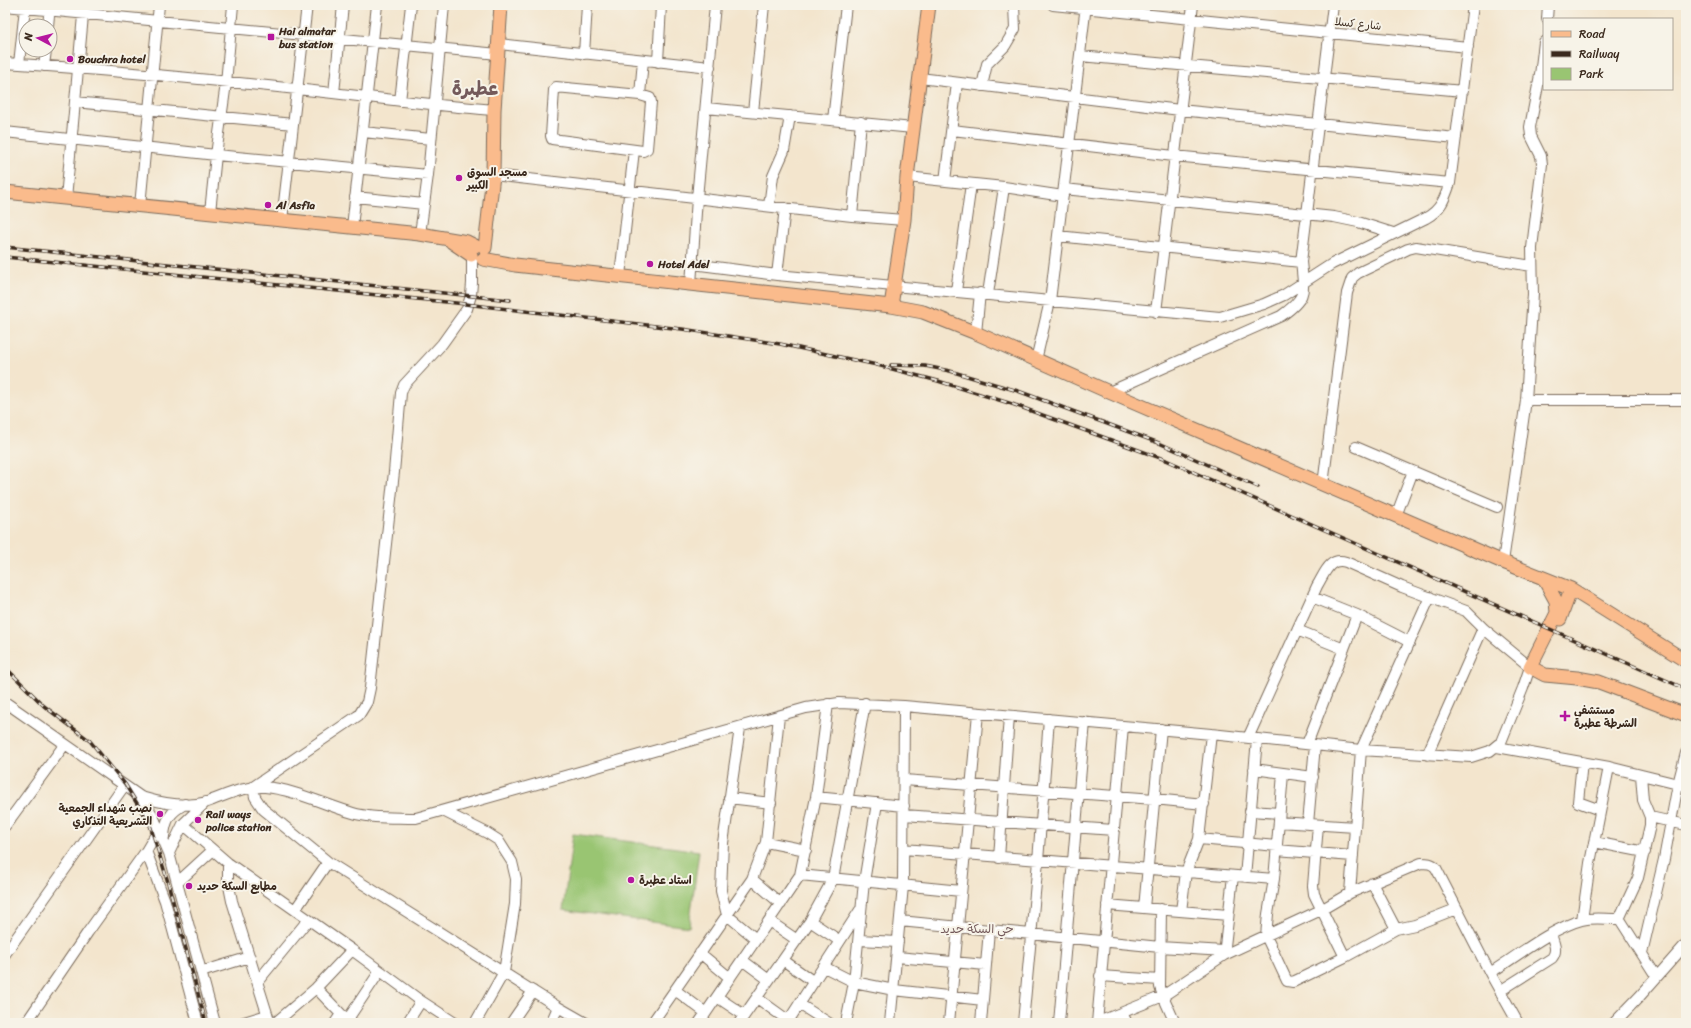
<svg xmlns="http://www.w3.org/2000/svg" width="1691" height="1028" viewBox="0 0 1691 1028" font-family="Sriracha,'Playpen Sans Arabic',sans-serif">
<style>
.green{fill:#99c572;stroke:#6a7848}
.lines{fill:none;stroke-linecap:round;stroke-linejoin:round}
.minor-casing{stroke:#7b6b5b;stroke-width:12}
.major-casing{stroke:#7b6b5b;stroke-width:15}
.minor{stroke:#fff;stroke-width:10}
.major{stroke:#fabb8c;stroke-width:13}
.rail-casing{stroke:#3b2a1e;stroke-width:3.5}
.rail{stroke:#f7f3e8;stroke-width:2;stroke-dasharray:6;stroke-linecap:butt}
.poi-dot{fill:#b5179e;stroke:#f7f3e8;stroke-width:1.5}
.labels{text-anchor:middle;dominant-baseline:central;stroke-width:4;stroke-linejoin:round;paint-order:stroke}
.street-label{font-size:11px;fill:#3b2a1e;stroke:#f7f3e8}
.poi-label{font-size:11px;font-weight:bold;fill:#3b2a1e;stroke:#f7f3e8;text-anchor:start}
.neighbourhood-label{font-size:12px;fill:#745a5b;stroke:#f7f3e8}
.town-label{font-size:19px;font-weight:bold;fill:#745a5b;stroke:#f7f3e8}
</style>
<rect width="100%" height="100%" fill="#f7f3e8"/>
<filter id="ink" filterUnits="userSpaceOnUse"><feTurbulence type="fractalNoise" baseFrequency=".025" numOctaves="2"/><feDisplacementMap in="SourceGraphic" scale="8" xChannelSelector="R" yChannelSelector="G"/><feConvolveMatrix kernelMatrix="1 2 1 2 8 2 1 2 1" color-interpolation-filters="sRGB"/></filter>
<filter id="wash" filterUnits="userSpaceOnUse"><feTurbulence type="fractalNoise" baseFrequency=".012" numOctaves="4" result="noise"/><feDisplacementMap in="SourceGraphic" scale="16" xChannelSelector="R" yChannelSelector="G"/><feGaussianBlur stdDeviation="0.9" result="paint"/><feColorMatrix in="noise" values="0 0 0 0 0 0 0 0 0 0 0 0 0 0 0 0 0 1.4 0 .05"/><feComposite in="paint" operator="in"/></filter>
<g filter="url(#wash)">
<rect width="100%" height="100%" fill="#f3e5cd"/>
<path class="green" d="M 573,834 L 699,851 L 689,927 L 563,910 Z"/>
</g>
<g filter="url(#ink)">
<g class="lines">
<defs>
<path id="minor" d="M 1053,5 L 1468,47
M 5,6 L 498,54
M 1547,19 L 1548,5
M 48,26 L 50,5
M 499,44 L 710,67
M 584,54 L 587,5
M 1080,56 L 1463,91
M 658,62 L 661,5
M 5,63 C 126,71 247,83 367,97 C 410,102 452,107 494,110
M 19,64 L 25,8
M 44,66 L 46,50
M 920,78 L 1180,110 L 1456,138
M 982,86 L 987,64 L 1005,46 L 1015,29 L 1014,5
M 556,87 L 640,95 L 650,98 L 651,102 L 647,149 L 643,151 L 552,139 L 551,136 L 554,90 Z
M 334,93 L 343,5
M 640,95 L 643,60
M 400,101 L 411,5
M 75,102 L 293,124
M 706,108 L 913,128
M 753,112 L 764,5
M 833,120 L 846,5
M 952,130 L 1174,156 L 1450,183
M 5,132 L 216,155 L 428,175
M 363,132 L 431,139
M 493,175 L 852,216 L 904,220
M 907,177 L 1004,187 L 1063,196
M 945,181 L 957,83
M 1064,189 L 1334,217 L 1358,222 L 1393,233
M 355,197 L 424,204
M 66,198 L 84,5
M 140,206 L 159,5
M 769,206 L 773,176 L 784,151 L 790,116
M 210,212 L 216,155 L 226,83 L 233,5
M 852,216 L 861,122
M 282,220 L 307,5
M 352,227 L 377,5
M 420,234 L 428,175 L 444,5
M 1058,236 L 1301,262
M 472,256 L 472,283 L 471,295 L 467,309 L 442,344 L 404,385 L 401,393 L 394,472 L 370,688 L 367,702 L 359,715 L 253,787 L 255,797 L 263,809 L 328,862 L 558,1007 L 586,1023
M 693,264 L 777,275 L 1220,317 L 1264,304 L 1284,295 L 1332,264 L 1426,218 C 1441,210 1445,198 1450,183 L 1473,5
M 777,275 L 785,208
M 620,276 L 634,150
M 691,284 L 697,198 L 715,5
M 956,291 L 971,184
M 988,294 L 1004,187
M 1156,312 L 1193,5
M 976,333 L 980,293
M 1036,360 L 1050,301 L 1086,5
M 1109,392 L 1281,316 C 1308,297 1304,292 1301,262 L 1333,5
M 1526,400 L 1686,400
M 1356,447 L 1497,507
M 1323,485 L 1347,293 L 1352,278 L 1358,273 L 1408,249 L 1416,247 L 1532,266
M 1396,516 L 1413,471
M 1503,562 L 1526,400 L 1533,294 L 1532,248 L 1542,164 L 1541,156 L 1531,136 L 1530,127 L 1540,75 L 1544,42
M 1312,597 L 1357,615 L 1410,642
M 1297,630 L 1344,649
M 5,702 L 141,797 C 161,803 186,808 207,802 C 227,795 243,786 265,787 C 292,789 326,805 353,813 C 372,819 396,817 416,818 L 806,708 L 839,703 L 904,706 L 1211,734 L 1361,750 L 1471,757 L 1490,751 L 1501,742 L 1523,688 L 1530,667 L 1483,628 L 1466,611 L 1402,587 L 1346,562 C 1329,557 1325,573 1317,586 L 1248,738
M 740,728 L 723,843 L 721,891 L 727,915 L 756,939
M 1307,744 L 1357,615
M 1497,747 L 1609,767 L 1686,786
M 1427,755 L 1483,628
M 1582,762 L 1578,802 L 1600,810
M 1254,769 L 1313,777
M 1283,774 L 1274,879 L 1268,914 L 1266,936 L 1287,981 L 1293,982 L 1345,957 L 1396,929 L 1415,925 L 1456,909
M 904,780 L 1154,799 L 1204,804
M 141,797 L 153,816 L 169,853 L 215,1023
M 816,797 L 904,806
M 729,798 L 771,803
M 443,811 L 487,833 L 498,840 L 512,862 L 516,879 L 515,904 L 504,972 L 475,1023
M 1250,811 L 1279,813
M 904,815 L 1114,830
M 1650,817 L 1686,825
M 1279,822 L 1355,827
M 183,824 L 228,863 L 352,950 L 421,1001 L 455,1023
M 1308,824 L 1315,745
M 1318,825 L 1313,886 L 1314,894 L 1345,957
M 5,826 L 65,744
M 164,837 C 165,820 170,812 185,804
M 1199,839 L 1277,846
M 766,842 L 806,850
M 1594,842 L 1645,852
M 904,849 L 1274,879
M 1276,850 L 1353,856
M 146,851 L 165,901 L 198,1023
M 169,853 L 183,824 L 206,802
M 999,858 L 1009,716
M 228,863 L 228,881 L 232,901 L 270,1023
M 800,875 L 961,891
M 1245,877 L 1257,739
M 752,879 L 781,904
M 177,883 L 213,850
M 1372,883 L 1396,929
M 1350,893 L 1361,750 L 1430,597
M 1107,905 L 1228,915
M 1144,908 L 1161,729
M 1161,909 L 1160,987 L 1163,996 L 1175,1023
M 295,910 L 328,862
M 1181,911 L 1186,872 L 1199,839 L 1211,734
M 1619,919 L 1638,878 L 1650,825 L 1650,817 L 1643,800 L 1641,775
M 1582,920 L 1590,863 L 1609,767
M 769,921 L 797,940
M 810,921 L 840,941
M 900,921 L 1160,947 L 1224,951
M 859,940 L 898,942
M 700,953 L 730,978
M 1642,953 L 1664,859 L 1678,784 L 1686,753
M 5,954 L 124,786
M 1224,955 L 1233,876
M 897,957 L 986,965
M 742,960 L 769,980
M 783,960 L 814,982
M 824,967 L 854,982 L 894,990 L 983,1000
M 201,972 L 250,957
M 1490,973 C 1514,958 1554,927 1582,920 C 1592,917 1605,919 1616,919 L 1619,919 L 1621,921 L 1656,976
M 1100,976 L 1160,980
M 258,981 L 308,920
M 316,988 L 341,1014 L 352,1022
M 675,990 L 706,1013
M 1500,991 L 1552,958 C 1558,950 1554,944 1551,934
M 717,997 L 744,1015
M 757,998 L 789,1021
M 799,1004 L 829,1023
M 1122,1013 L 1127,1023
M 348,1019 L 380,971
M 26,1023 L 88,932 L 146,851 L 159,829
M 241,1023 L 267,1015
M 275,1023 L 316,988 L 352,950
M 335,1023 L 341,1014
M 407,1023 L 421,1001
M 511,1023 L 533,991
M 551,1023 L 558,1007
M 652,1023 L 752,879 L 766,842 L 779,716
M 699,1023 L 800,875 L 816,797 L 828,704
M 739,1023 L 810,921 L 833,879 L 865,703
M 787,1023 L 860,910
M 846,1023 L 854,982 L 864,882 L 877,803
M 890,1023 L 903,886 L 904,706
M 949,1023 L 978,713
M 981,1023 L 989,930
M 1023,1023 L 1038,861 L 1049,719
M 1059,1023 L 1085,722
M 1096,1023 L 1163,996 L 1224,955 L 1321,910 L 1350,893 L 1421,863 C 1427,863 1432,863 1436,868 L 1490,973 L 1518,1023
M 1097,1023 L 1123,726
M 1614,1023 L 1640,996 L 1686,944"/>
<path id="major" d="M 5,192 L 420,234 L 467,242 L 475,246
M 452,242 L 471,255
M 485,248 L 493,175 L 494,110 L 501,5
M 483,259 L 515,265 L 891,306 L 923,312 L 976,333 L 1109,392 L 1503,562 L 1571,589 L 1686,661
M 891,306 L 904,220 L 907,177 L 929,5
M 1544,579 L 1556,601 L 1557,613 L 1530,667 L 1545,675 L 1577,678 L 1599,682 L 1686,715
M 1560,619 L 1571,589"/>
</defs>
<use href="#minor" class="minor-casing"/>
<use href="#major" class="major-casing"/>
<use href="#minor" class="minor"/>
<use href="#major" class="major"/>
<defs>
<path id="rail" d="M 5,247 L 510,300
M 5,257 L 456,303 L 682,329 L 780,344 L 877,365 L 938,381 L 1012,404 L 1166,460 L 1686,689
M 891,365 L 925,366 L 950,371 L 1018,391 L 1159,443 L 1258,487
M 5,667 L 44,706 L 90,741 L 125,784 L 150,825 L 167,879 L 206,1023"/>
</defs>
<use href="#rail" class="rail-casing"/>
<use href="#rail" class="rail"/>
</g>
</g>
<g class="poi-dot">
<rect x="267" y="33" width="8" height="8" rx="2"/>
<circle cx="70" cy="59" r="4"/>
<circle cx="459" cy="178" r="4"/>
<circle cx="268" cy="205" r="4"/>
<circle cx="650" cy="264" r="4"/>
<path d="M1563 710h4v4h4v4h-4v4h-4v-4h-4v-4h4z"/>
<circle cx="160" cy="814" r="4"/>
<circle cx="198" cy="820" r="4"/>
<circle cx="631" cy="880" r="4"/>
<circle cx="189" cy="886" r="4"/>
</g>
<g class="labels">
<g class="street-label">
<text transform="translate(1358 24) rotate(6)">شارع كسلا</text>
</g>
<g class="poi-label">
<text x="279" y="31">Hai almatar<tspan x="279" dy="13">bus station</tspan></text>
<text x="78" y="59">Bouchra hotel</text>
<text x="467" y="172">مسجد السوق<tspan x="467" dy="13">الكبير</tspan></text>
<text x="276" y="205">Al Asfia</text>
<text x="658" y="264">Hotel Adel</text>
<text x="1574" y="710">مستشفى<tspan x="1574" dy="13">الشرطة عطبرة</tspan></text>
<text x="152" y="808" text-anchor="end">نصب شهداء الجمعية<tspan x="152" dy="13">التشريعية التذكاري</tspan></text>
<text x="206" y="814">Rail ways<tspan x="206" dy="13">police station</tspan></text>
<text x="639" y="880">استاد عطبرة</text>
<text x="197" y="886">مطابع السكة حديد</text>
</g>
<g class="neighbourhood-label">
<text x="977" y="929">حي السكة حديد</text>
</g>
<g class="town-label">
<text x="475" y="88">عطبرة</text>
</g>
</g>
<rect width="1691" height="1028" fill="none" stroke="#f7f3e8" stroke-width="20"/>
<rect x="1543" y="18" width="130" height="72" fill="#f7f3e8" stroke="#aca397"/>
<rect x="1551" y="31" width="20" height="6" fill="#fabb8c" stroke="#aca397"/>
<text x="1579" y="38" font-size="12" fill="#3b2a1e">Road</text>
<rect x="1551" y="51" width="20" height="6" fill="#3b2a1e" stroke="#aca397"/>
<text x="1579" y="58" font-size="12" fill="#3b2a1e">Railway</text>
<rect x="1551" y="68" width="20" height="12" fill="#99c572" stroke="#aca397"/>
<text x="1579" y="78" font-size="12" fill="#3b2a1e">Park</text>
<g transform="translate(38 38) rotate(277)"><circle r="19" fill="#f7f3e8" stroke="#aca397"/>
<path d="M0-3L7 15L0 10L-7 15Z" fill="#b5179e"/>
<text y="-6" font-size="11" font-weight="bold" text-anchor="middle" fill="#3b2a1e">N</text>
</g>
</svg>
